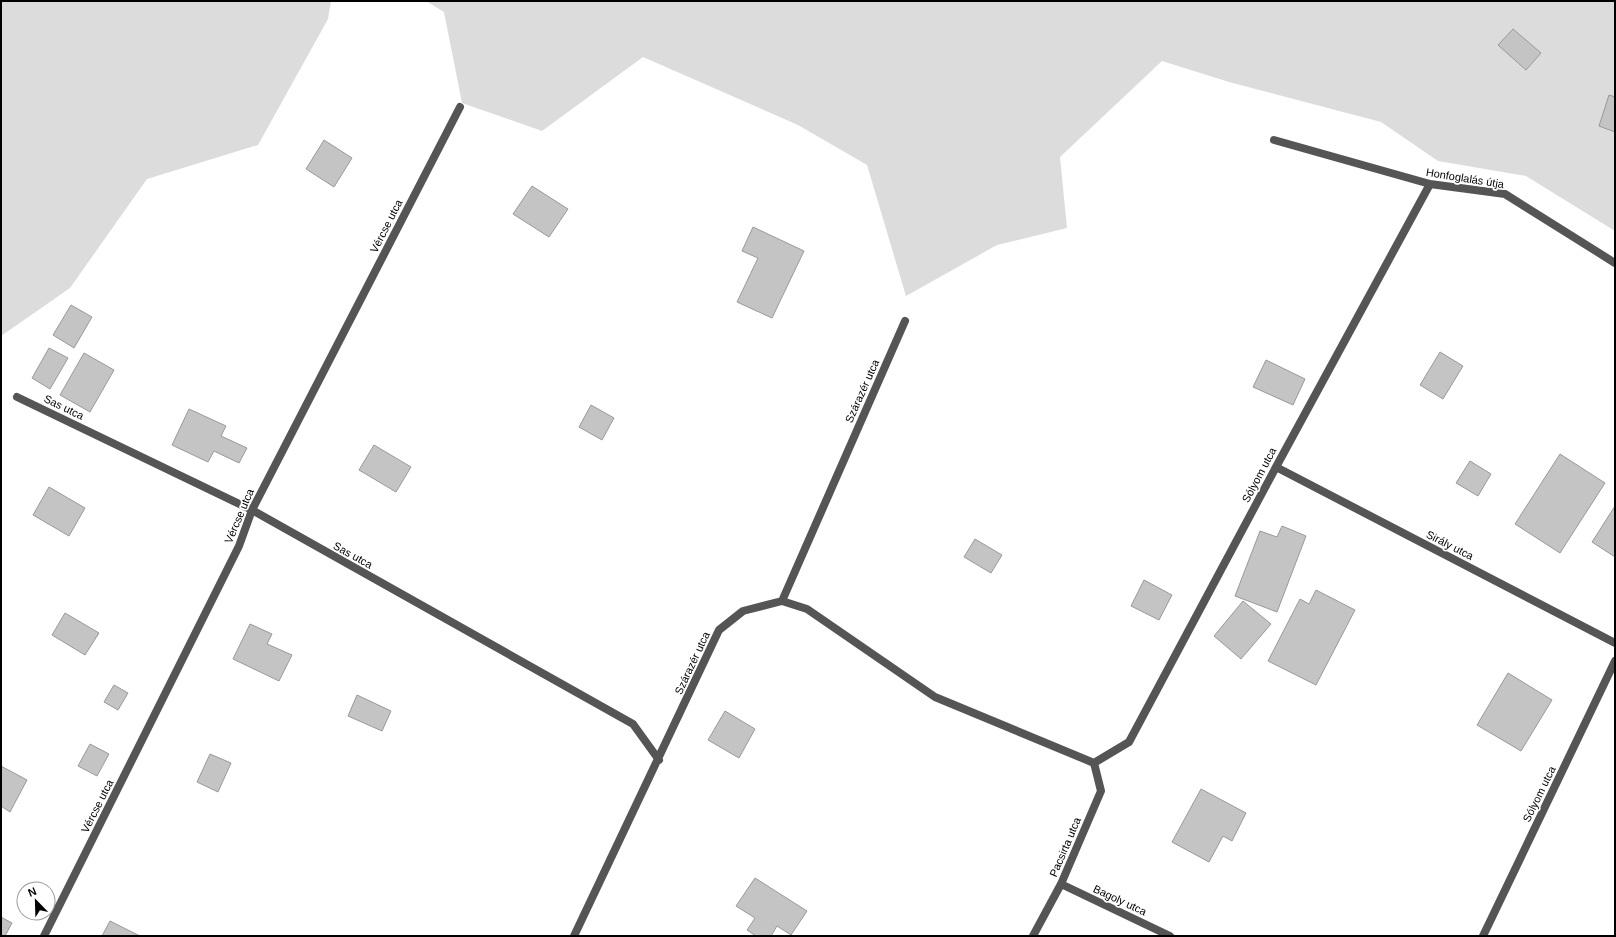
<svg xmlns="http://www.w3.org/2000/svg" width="1616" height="937" viewBox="0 0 1616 937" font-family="Helvetica,sans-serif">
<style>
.green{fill:#dcdcdc}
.building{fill:#c4c4c4;stroke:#999}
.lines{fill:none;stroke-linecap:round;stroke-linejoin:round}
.street{stroke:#555;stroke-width:8}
.labels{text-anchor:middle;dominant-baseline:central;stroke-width:3.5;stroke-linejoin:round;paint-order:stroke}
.street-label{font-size:11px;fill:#000;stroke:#fff}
</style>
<rect width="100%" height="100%" fill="#fff"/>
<path class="green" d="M 1,1 L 331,1 L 328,19 L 258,145 L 147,179 L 70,288 L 1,336 Z
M 426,1 L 1615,1 L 1615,231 L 1526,176 L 1438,161 L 1381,122 L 1229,82 L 1162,61 L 1060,157 L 1067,228 L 997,245 L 906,296 L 867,165 L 798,125 L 643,57 L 542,131 L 462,103 L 444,12 Z"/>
<path class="building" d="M 1513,29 L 1541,53 L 1526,70 L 1498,45 Z
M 1609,95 L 1615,97 L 1615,132 L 1599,126 Z
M 324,140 L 352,158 L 334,187 L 306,169 Z
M 532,186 L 568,209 L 549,237 L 513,214 Z
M 753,227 L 804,251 L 772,318 L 737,302 L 758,258 L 742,251 Z
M 71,305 L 92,317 L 74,348 L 53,335 Z
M 49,348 L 68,358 L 50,389 L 32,378 Z
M 1440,352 L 1463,366 L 1443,399 L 1420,385 Z
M 84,353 L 114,370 L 90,412 L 60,395 Z
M 1266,360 L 1305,379 L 1293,405 L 1253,387 Z
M 591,405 L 614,418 L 602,440 L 579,427 Z
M 189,409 L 226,426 L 221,436 L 247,448 L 239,463 L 214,451 L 208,462 L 172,445 Z
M 374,445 L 411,467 L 396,492 L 359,470 Z
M 1560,454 L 1605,483 L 1560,553 L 1515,524 Z
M 1470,461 L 1491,474 L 1478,496 L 1456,483 Z
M 49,487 L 85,508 L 69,536 L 33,515 Z
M 1615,506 L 1615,557 L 1592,542 Z
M 1282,526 L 1306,536 L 1277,612 L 1235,596 L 1260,531 L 1277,537 Z
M 975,539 L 1002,555 L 991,573 L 964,557 Z
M 1144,580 L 1172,595 L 1159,620 L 1131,606 Z
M 1316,590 L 1355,610 L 1316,685 L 1268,661 L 1300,599 L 1309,604 Z
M 1243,601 L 1271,624 L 1241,659 L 1214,636 Z
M 65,613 L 99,633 L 85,655 L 52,635 Z
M 250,624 L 272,634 L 267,644 L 292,655 L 279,681 L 233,659 Z
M 1508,673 L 1552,700 L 1521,751 L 1477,725 Z
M 114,685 L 128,693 L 118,710 L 104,702 Z
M 357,695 L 391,711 L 382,731 L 348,716 Z
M 725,711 L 755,729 L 739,758 L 708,740 Z
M 90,744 L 109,754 L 97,776 L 78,766 Z
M 210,754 L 231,763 L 218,792 L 197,782 Z
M 1,766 L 27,780 L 10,812 L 1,806 Z
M 1201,789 L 1246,813 L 1232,841 L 1223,836 L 1209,862 L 1172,842 Z
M 755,878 L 807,911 L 791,935 L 777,926 L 771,936 L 756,936 L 747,930 L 755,918 L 736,906 Z
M 1,917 L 12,923 L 5,936 L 1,936 Z
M 110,921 L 140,936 L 102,936 Z"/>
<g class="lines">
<path class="street" d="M 1274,140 L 1430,184 L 1505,194 L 1615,263
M 17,397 L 252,510 L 633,724 L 659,760
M 1276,467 L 1615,643
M 782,601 L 807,609 L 935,697 L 1094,763
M 782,601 L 905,321
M 1094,763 L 1129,742 L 1276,467 L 1430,184
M 1061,884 L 1170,936
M 44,936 L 239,546 L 252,510 L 460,107
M 574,936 L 719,630 L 743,611 L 782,601
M 1033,936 L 1061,884 L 1101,791 L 1094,763
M 1483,936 L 1615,661"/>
</g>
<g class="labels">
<g class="street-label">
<text transform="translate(1465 178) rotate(9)">Honfoglalás útja</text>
<text transform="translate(386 226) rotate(-63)">Vércse utca</text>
<text transform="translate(862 391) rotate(-66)">Szárazér utca</text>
<text transform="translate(64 407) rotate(26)">Sas utca</text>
<text transform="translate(1259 475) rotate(-62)">Sólyom utca</text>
<text transform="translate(239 516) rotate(-67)">Vércse utca</text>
<text transform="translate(1450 545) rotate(27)">Sirály utca</text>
<text transform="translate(353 555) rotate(29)">Sas utca</text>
<text transform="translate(692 663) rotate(-65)">Szárazér utca</text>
<text transform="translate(1539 794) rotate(-64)">Sólyom utca</text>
<text transform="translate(97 806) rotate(-63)">Vércse utca</text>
<text transform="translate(1065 847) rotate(-67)">Pacsirta utca</text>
<text transform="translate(1120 900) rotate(25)">Bagoly utca</text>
</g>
</g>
<rect width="1616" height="937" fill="none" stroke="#000000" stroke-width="4"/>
<g transform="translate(36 901) rotate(337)"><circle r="19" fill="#ffffff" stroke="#999999"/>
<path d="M0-3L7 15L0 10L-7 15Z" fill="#000000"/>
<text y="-6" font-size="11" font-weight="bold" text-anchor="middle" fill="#000000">N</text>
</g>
</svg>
